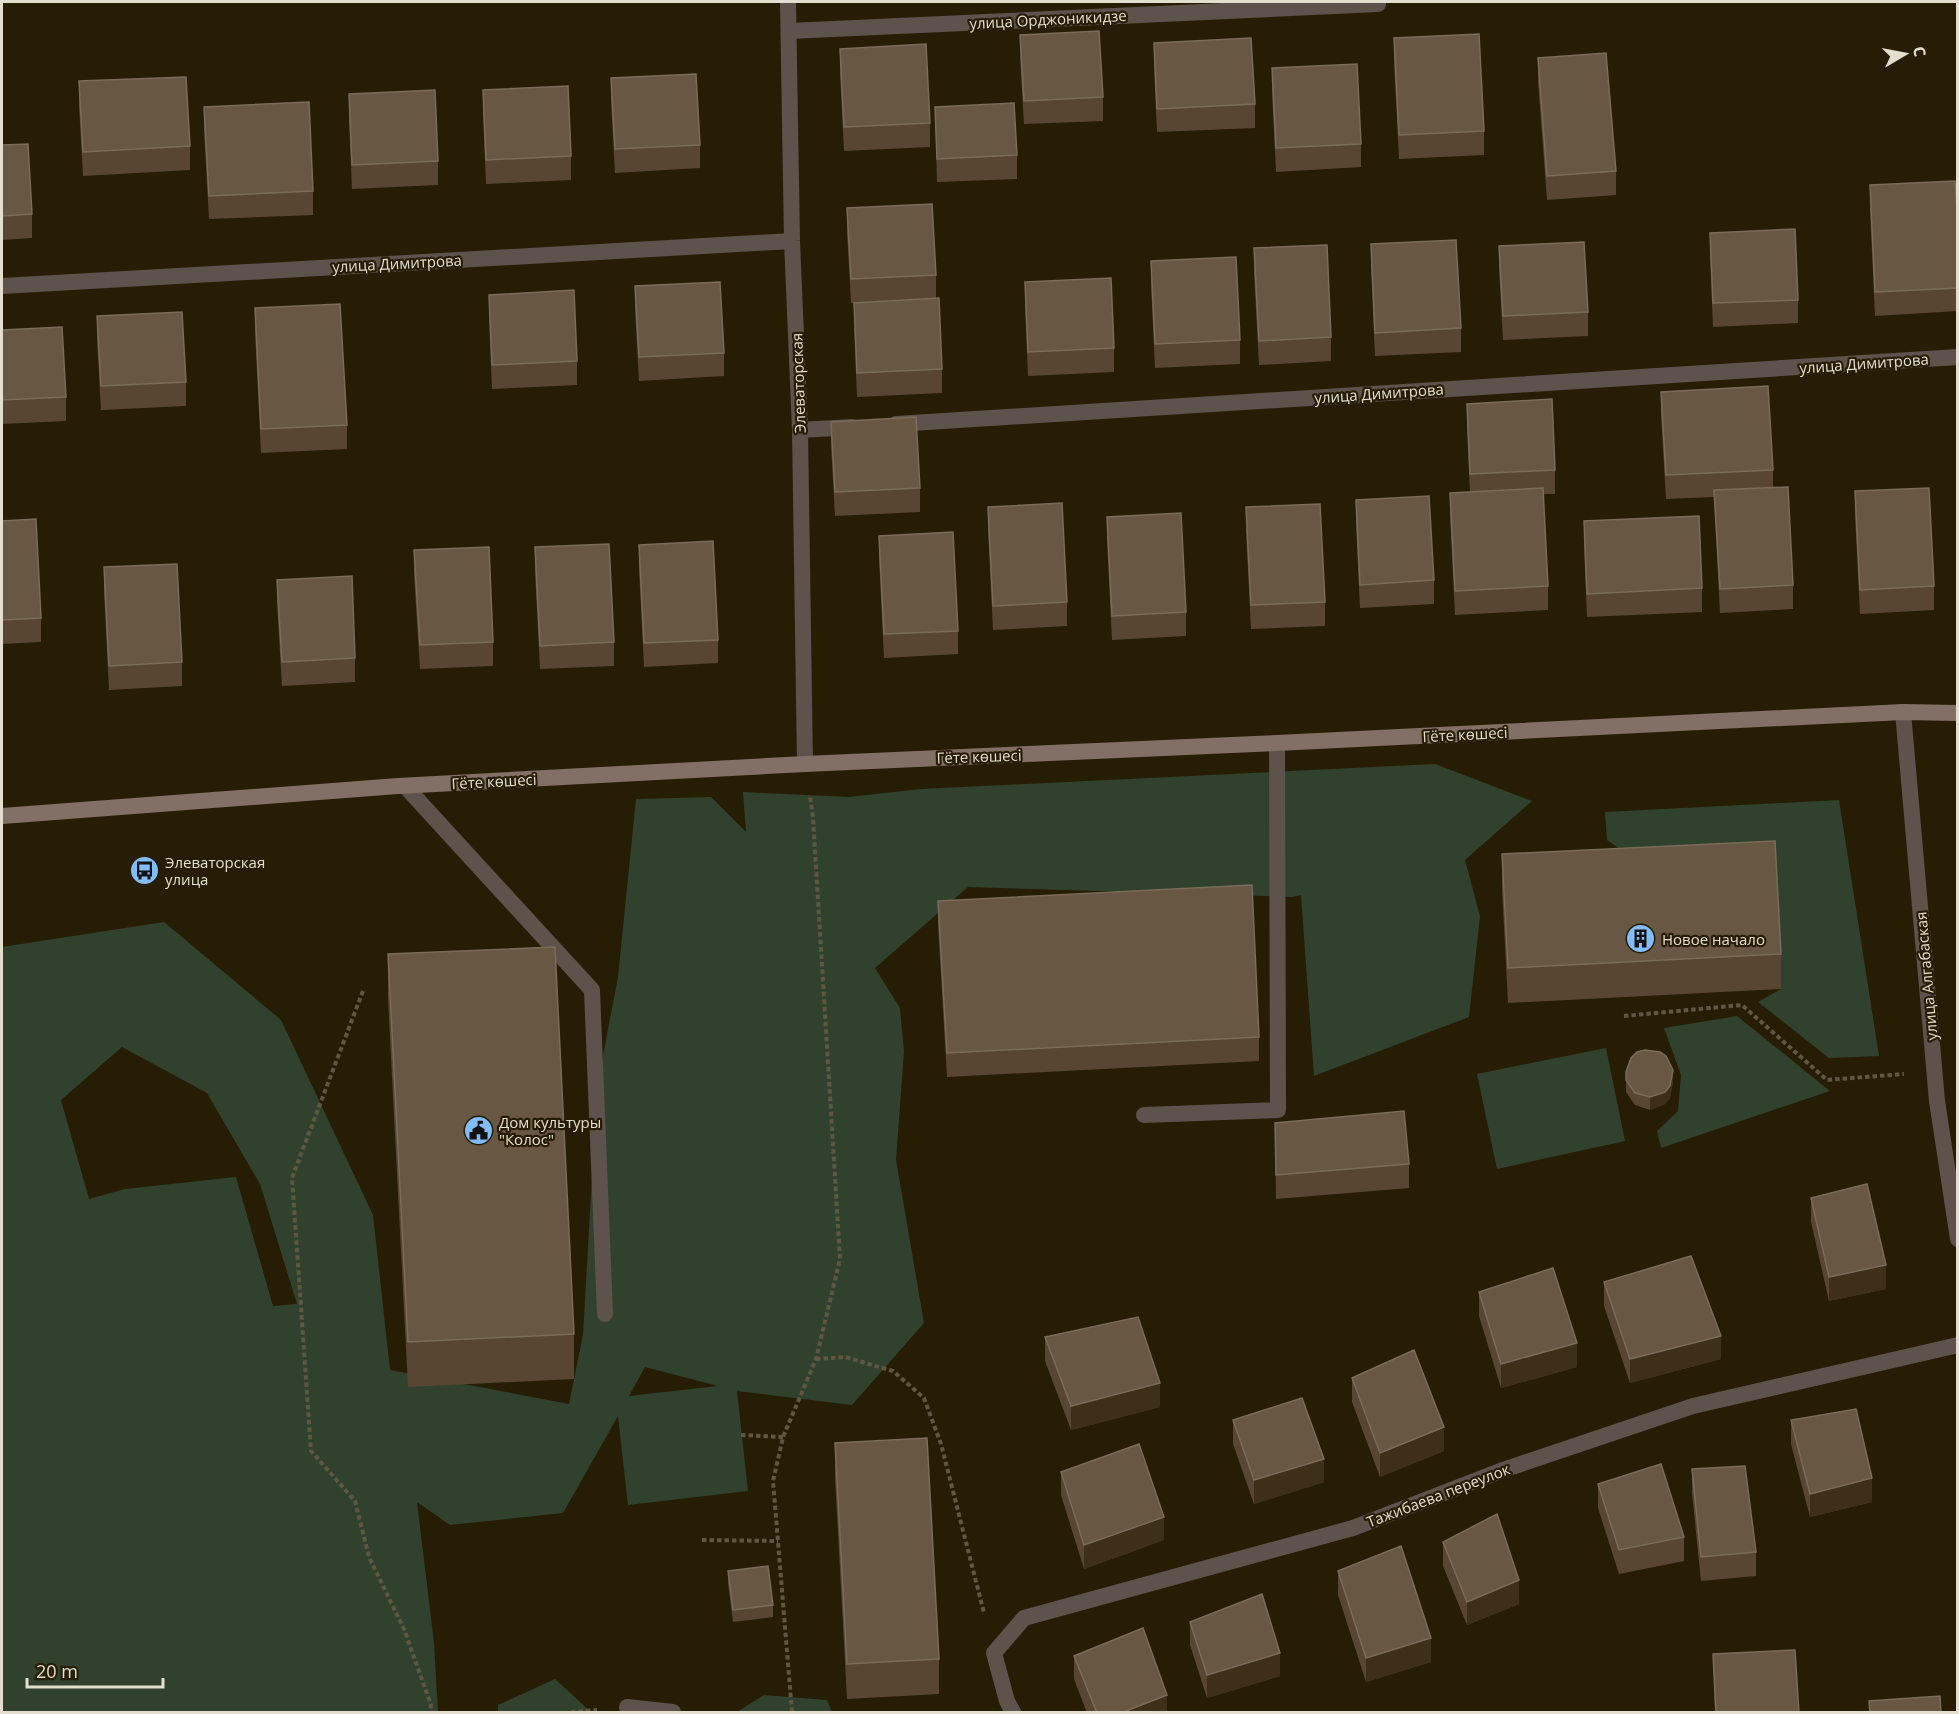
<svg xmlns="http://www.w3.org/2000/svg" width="1959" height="1714" viewBox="0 0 1959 1714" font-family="'Open Sans',sans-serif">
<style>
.green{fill:#30422d;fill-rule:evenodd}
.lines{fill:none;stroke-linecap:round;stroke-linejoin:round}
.path{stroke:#605742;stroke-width:4;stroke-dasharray:4.5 3;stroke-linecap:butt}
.service{stroke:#5e524c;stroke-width:16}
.minor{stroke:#5e524c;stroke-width:16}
.secondary{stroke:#826f66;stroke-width:16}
.wall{fill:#584632}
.shaded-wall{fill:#3e2f19}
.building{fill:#675743;stroke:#7a6c59;stroke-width:1.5}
.labels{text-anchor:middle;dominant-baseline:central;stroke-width:4.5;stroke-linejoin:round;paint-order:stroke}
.street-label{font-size:15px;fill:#e4decf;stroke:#271d05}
.poi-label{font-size:15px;fill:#e4decf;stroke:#271d05;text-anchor:start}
</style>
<rect width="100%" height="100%" fill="#271d05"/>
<path class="green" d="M 1435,764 L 1532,801 L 1465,860 L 1480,916 L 1469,1017 L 1314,1076 L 1301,895 L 1293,897 L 968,887 L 875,968 L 900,1008 L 904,1051 L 896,1160 L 924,1323 L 852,1405 L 737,1391 L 748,1491 L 628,1505 L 618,1416 L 563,1513 L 450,1525 L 417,1502 L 434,1643 L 438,1712 L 2,1712 L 2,947 L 164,922 L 281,1020 L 373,1215 L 390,1370 L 569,1404 L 583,1335 L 597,1087 L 618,977 L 636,799 L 711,797 L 746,832 L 743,792 L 849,797 L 921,789 ZM 122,1047 L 207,1093 L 260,1184 L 297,1304 L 273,1306 L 236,1177 L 125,1189 L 89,1199 L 61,1100 ZM 645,1367 L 718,1386 L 629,1396 Z
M 1839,800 L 1879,1056 L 1829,1058 L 1758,1002 L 1781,989 L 1666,881 L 1607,840 L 1605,812 Z
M 1737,1016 L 1830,1091 L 1661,1148 L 1657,1131 L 1678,1111 L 1681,1075 L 1664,1028 Z
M 1606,1048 L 1625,1141 L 1497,1169 L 1477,1074 Z
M 555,1679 L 591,1712 L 498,1712 L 498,1705 Z
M 764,1695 L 827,1700 L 832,1712 L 737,1712 Z"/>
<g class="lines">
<path class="path" d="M 363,991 L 292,1178 L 311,1451 L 355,1501 L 369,1557 L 404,1629 L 431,1705 L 430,1712
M 1624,1016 L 1742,1005 L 1827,1080 L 1904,1074
M 816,1359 L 845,1357 L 893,1371 L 924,1398 L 941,1444 L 984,1613
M 741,1435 L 783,1437
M 702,1540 L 778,1541
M 571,1712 L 597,1710
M 792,1712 L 773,1481 L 783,1437 L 816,1359 L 840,1259 L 813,818 L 810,796"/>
<path class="service" d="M 405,786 L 592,990 L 605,1314
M 1144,1115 L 1278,1110 L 1277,743
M 627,1707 L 673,1712"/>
<path class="minor" d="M 788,2 L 792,241 L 800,430 L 805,764
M 790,31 L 1378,4
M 2,286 L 792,241
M 896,424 L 1958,357
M 800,430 L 852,427
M 1903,712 L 1937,1101 L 1958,1239
M 1013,1712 L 1007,1701 L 994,1653 L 1024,1618 L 1353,1528 L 1503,1470 L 1693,1406 L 1958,1345"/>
<path class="secondary" d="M 2,816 L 398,786 L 805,764 L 1277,743 L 1903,712 L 1958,713"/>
</g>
<path class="wall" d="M 1020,35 L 1103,97 L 1103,121 L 1024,124 L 1020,58 Z
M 1394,38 L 1484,131 L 1484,155 L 1399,159 L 1394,62 Z
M 1154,43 L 1255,104 L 1255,128 L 1157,132 L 1154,66 Z
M 840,49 L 930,123 L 930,147 L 844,151 L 840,73 Z
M 1538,58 L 1616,171 L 1616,195 L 1547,200 L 1538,82 Z
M 1272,68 L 1361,144 L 1361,167 L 1276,172 L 1272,92 Z
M 611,78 L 700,145 L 700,168 L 615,173 L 611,102 Z
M 79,81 L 190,146 L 190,170 L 83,176 L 79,105 Z
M 483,90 L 571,156 L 571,180 L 486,184 L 483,114 Z
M 349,94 L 438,161 L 438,185 L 352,189 L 349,118 Z
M 204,107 L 313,191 L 313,215 L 209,219 L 204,131 Z
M 935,107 L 1017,155 L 1017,179 L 937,182 Z
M 2,145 L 32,214 L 32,238 L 2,240 Z
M 1870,185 L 1958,225 L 1958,311 L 1875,316 L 1870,209 Z
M 847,208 L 936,275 L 936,298 L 851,303 L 847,232 Z
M 1710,233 L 1798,300 L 1798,323 L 1713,327 L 1710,257 Z
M 1371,244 L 1461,328 L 1461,352 L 1375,356 L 1371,268 Z
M 1499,246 L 1588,312 L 1588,336 L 1503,340 L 1499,270 Z
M 1254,248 L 1331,337 L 1331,361 L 1259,365 L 1254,272 Z
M 1151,261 L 1240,340 L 1240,364 L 1155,368 L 1151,285 Z
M 1025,282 L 1114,348 L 1114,372 L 1028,376 L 1025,306 Z
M 635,286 L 724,353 L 724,376 L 639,381 L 635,310 Z
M 489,295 L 577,361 L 577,385 L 492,389 L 489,318 Z
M 854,303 L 942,369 L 942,393 L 857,397 L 854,326 Z
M 255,308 L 347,425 L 347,449 L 261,453 L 255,332 Z
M 97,316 L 186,382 L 186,406 L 101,410 L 97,340 Z
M 2,330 L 66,397 L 66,421 L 2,424 Z
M 1661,392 L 1773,470 L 1773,487 L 1793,585 L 1793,609 L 1720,613 L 1714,497 L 1666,499 L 1661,415 Z
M 1467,404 L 1555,470 L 1555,494 L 1543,494 L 1548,586 L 1548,610 L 1455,615 L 1450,516 L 1450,493 L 1470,492 L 1467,428 Z
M 831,422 L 920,488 L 920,512 L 835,516 L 831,445 Z
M 1855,491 L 1934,586 L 1934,610 L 1860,614 L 1855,515 Z
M 1356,500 L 1434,580 L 1434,604 L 1360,608 L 1356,523 Z
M 988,507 L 1067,602 L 1067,626 L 993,630 L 988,531 Z
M 1246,507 L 1325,602 L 1325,626 L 1251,629 L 1246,531 Z
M 1107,517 L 1186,612 L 1186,636 L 1112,640 L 1107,541 Z
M 2,521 L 41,618 L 41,642 L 2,644 Z
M 1584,521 L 1702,588 L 1702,612 L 1587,617 L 1584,545 Z
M 879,536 L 958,631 L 958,654 L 884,658 L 879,559 Z
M 639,545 L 718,640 L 718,663 L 644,667 L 639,568 Z
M 535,547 L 614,642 L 614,666 L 540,669 L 535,571 Z
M 414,550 L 493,642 L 493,666 L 420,669 L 414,574 Z
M 104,567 L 182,662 L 182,686 L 109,690 L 104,591 Z
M 277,580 L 355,658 L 355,682 L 282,686 L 277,603 Z
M 1502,854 L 1781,954 L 1781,989 L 1508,1003 L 1502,889 Z
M 938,901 L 1259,1037 L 1259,1061 L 947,1077 L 938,925 Z
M 388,954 L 574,1334 L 574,1379 L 408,1387 L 388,999 Z
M 1626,1072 L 1673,1082 L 1670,1098 L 1665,1104 L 1650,1110 L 1635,1105 L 1626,1092 Z
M 1275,1123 L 1409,1164 L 1409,1188 L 1276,1199 Z
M 1811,1198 L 1886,1289 L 1829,1301 L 1811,1222 Z
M 1604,1282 L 1721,1359 L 1630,1383 L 1604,1306 Z
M 1479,1292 L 1577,1367 L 1501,1388 L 1479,1316 Z
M 1045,1337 L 1160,1407 L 1071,1430 L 1045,1361 Z
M 1352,1378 L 1444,1451 L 1380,1477 L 1352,1402 Z
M 1233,1420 L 1324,1482 L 1254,1504 L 1233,1444 Z
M 1791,1420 L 1872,1502 L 1810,1517 L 1791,1444 Z
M 835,1443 L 939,1659 L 939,1694 L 847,1699 L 835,1478 Z
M 1692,1469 L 1756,1552 L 1756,1576 L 1701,1581 L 1692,1493 Z
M 1061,1472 L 1164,1540 L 1084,1569 L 1061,1495 Z
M 1598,1484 L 1684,1537 L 1684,1561 L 1619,1574 L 1598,1508 Z
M 1443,1542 L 1519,1604 L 1467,1625 L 1443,1566 Z
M 728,1571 L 773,1605 L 773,1617 L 733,1622 L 728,1583 Z
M 1338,1571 L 1431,1662 L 1366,1682 L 1338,1595 Z
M 1190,1622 L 1280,1676 L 1207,1698 L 1190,1645 Z
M 1713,1654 L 1799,1713 L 1715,1713 Z
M 1074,1656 L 1167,1713 L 1087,1713 L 1074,1679 Z"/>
<path class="shaded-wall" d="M 1673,1070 L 1673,1082 L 1670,1098 L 1665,1104 L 1650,1110 L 1650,1097 Z
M 1886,1265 L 1886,1289 L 1829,1301 L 1829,1277 Z
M 1721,1336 L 1721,1359 L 1630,1383 L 1630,1359 Z
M 1577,1343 L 1577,1367 L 1501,1388 L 1501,1364 Z
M 1160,1383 L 1160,1407 L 1071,1430 L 1071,1406 Z
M 1444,1427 L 1444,1451 L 1380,1477 L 1380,1453 Z
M 1324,1459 L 1324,1482 L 1254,1504 L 1254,1480 Z
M 1872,1478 L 1872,1502 L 1810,1517 L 1810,1494 Z
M 1164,1517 L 1164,1540 L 1084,1569 L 1084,1545 Z
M 1519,1580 L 1519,1604 L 1467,1625 L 1467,1602 Z
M 1431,1638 L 1431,1662 L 1366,1682 L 1366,1658 Z
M 1280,1653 L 1280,1676 L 1207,1698 L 1207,1675 Z
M 1167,1695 L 1167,1713 L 1121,1713 Z"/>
<path class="building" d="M 1099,31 L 1103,97 L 1024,101 L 1020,35 Z
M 1479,34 L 1484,131 L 1399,135 L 1394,38 Z
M 1251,38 L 1255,104 L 1157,109 L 1154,43 Z
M 926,44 L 930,123 L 844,127 L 840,49 Z
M 1606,53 L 1616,171 L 1547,176 L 1538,58 Z
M 1357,64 L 1361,144 L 1276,148 L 1272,68 Z
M 696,74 L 700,145 L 615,149 L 611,78 Z
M 186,77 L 190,146 L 83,152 L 79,81 Z
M 568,86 L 571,156 L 486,160 L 483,90 Z
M 435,90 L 438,161 L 352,165 L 349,94 Z
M 309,102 L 313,191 L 209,196 L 204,107 Z
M 1014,103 L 1017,155 L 937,159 L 935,107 Z
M 28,144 L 32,214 L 2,216 L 2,145 Z
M 1955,181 L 1958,225 L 1958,288 L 1875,292 L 1870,185 Z
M 932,204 L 936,275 L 851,279 L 847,208 Z
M 1795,229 L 1798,300 L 1713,303 L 1710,233 Z
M 1456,240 L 1461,328 L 1375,333 L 1371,244 Z
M 1584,242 L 1588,312 L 1503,316 L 1499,246 Z
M 1327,245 L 1331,337 L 1259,341 L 1254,248 Z
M 1236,257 L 1240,340 L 1155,344 L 1151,261 Z
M 1111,278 L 1114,348 L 1028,352 L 1025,282 Z
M 720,282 L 724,353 L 639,357 L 635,286 Z
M 574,290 L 577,361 L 492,365 L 489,295 Z
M 939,298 L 942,369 L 857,373 L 854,303 Z
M 340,304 L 347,425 L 261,429 L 255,308 Z
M 182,312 L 186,382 L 101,386 L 97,316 Z
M 62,327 L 66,397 L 2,400 L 2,330 Z
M 1768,386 L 1773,470 L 1666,475 L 1661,392 Z
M 1552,399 L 1555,470 L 1470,474 L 1467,404 Z
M 916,417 L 920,488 L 835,492 L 831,422 Z
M 1788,487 L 1793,585 L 1720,589 L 1714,490 Z
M 1543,488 L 1548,586 L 1455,591 L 1450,493 Z
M 1929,488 L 1934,586 L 1860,590 L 1855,491 Z
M 1429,496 L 1434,580 L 1360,585 L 1356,500 Z
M 1062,503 L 1067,602 L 993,606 L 988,507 Z
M 1320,504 L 1325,602 L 1251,605 L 1246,507 Z
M 1181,513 L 1186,612 L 1112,616 L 1107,517 Z
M 1699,516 L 1702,588 L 1587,594 L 1584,521 Z
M 36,519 L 41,618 L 2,620 L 2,521 Z
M 953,532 L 958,631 L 884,634 L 879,536 Z
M 713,541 L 718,640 L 644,643 L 639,545 Z
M 609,544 L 614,642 L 540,646 L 535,547 Z
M 489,547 L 493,642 L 420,645 L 414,550 Z
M 177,564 L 182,662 L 109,666 L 104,567 Z
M 352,576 L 355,658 L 282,662 L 277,580 Z
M 1775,841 L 1781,954 L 1508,968 L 1502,854 Z
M 1252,885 L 1259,1037 L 947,1053 L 938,901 Z
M 555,947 L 574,1334 L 408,1342 L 388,954 Z
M 1645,1050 L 1660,1052 L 1666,1056 L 1673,1070 L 1670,1086 L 1665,1092 L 1650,1097 L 1635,1093 L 1626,1080 L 1626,1072 L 1631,1058 L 1637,1052 Z
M 1404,1111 L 1409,1164 L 1276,1175 L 1275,1123 Z
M 1867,1184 L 1886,1265 L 1829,1277 L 1811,1198 Z
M 1691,1256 L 1721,1336 L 1630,1359 L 1604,1282 Z
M 1553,1268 L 1577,1343 L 1501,1364 L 1479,1292 Z
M 1138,1317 L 1160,1383 L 1071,1406 L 1045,1337 Z
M 1414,1350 L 1444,1427 L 1380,1453 L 1352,1378 Z
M 1302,1398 L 1324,1459 L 1254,1480 L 1233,1420 Z
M 1856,1409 L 1872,1478 L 1810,1494 L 1791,1420 Z
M 927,1438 L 939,1659 L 847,1664 L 835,1443 Z
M 1139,1444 L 1164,1517 L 1084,1545 L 1061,1472 Z
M 1661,1464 L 1684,1537 L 1619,1550 L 1598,1484 Z
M 1745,1466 L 1756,1552 L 1701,1557 L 1692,1469 Z
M 1497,1514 L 1519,1580 L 1467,1602 L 1443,1542 Z
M 1401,1546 L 1431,1638 L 1366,1658 L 1338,1571 Z
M 768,1566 L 773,1605 L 733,1610 L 728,1571 Z
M 1262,1594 L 1280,1653 L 1207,1675 L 1190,1622 Z
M 1143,1628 L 1167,1695 L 1121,1713 L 1097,1713 L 1074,1656 Z
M 1795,1650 L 1799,1713 L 1716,1713 L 1713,1654 Z
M 1940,1696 L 1941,1713 L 1870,1713 L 1869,1701 Z"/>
<defs>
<symbol id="bus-disc" viewBox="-11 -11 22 22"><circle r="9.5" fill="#80bdfa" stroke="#271d05"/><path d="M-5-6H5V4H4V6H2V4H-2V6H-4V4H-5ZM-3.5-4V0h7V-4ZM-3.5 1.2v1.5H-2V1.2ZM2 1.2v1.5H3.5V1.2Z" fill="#111"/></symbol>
<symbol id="building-disc" viewBox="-11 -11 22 22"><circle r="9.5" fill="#80bdfa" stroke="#271d05"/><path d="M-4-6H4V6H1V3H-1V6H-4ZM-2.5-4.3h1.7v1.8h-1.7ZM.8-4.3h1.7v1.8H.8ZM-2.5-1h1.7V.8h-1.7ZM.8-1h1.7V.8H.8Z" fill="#111"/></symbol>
<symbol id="civic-disc" viewBox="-11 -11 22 22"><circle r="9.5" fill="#80bdfa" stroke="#271d05"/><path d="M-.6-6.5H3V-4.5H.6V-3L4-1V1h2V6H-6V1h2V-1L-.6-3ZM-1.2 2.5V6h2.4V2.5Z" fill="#111"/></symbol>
</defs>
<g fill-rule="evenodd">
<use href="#bus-disc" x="128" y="854" width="33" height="33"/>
<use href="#building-disc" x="1624" y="922" width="33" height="33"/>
<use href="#civic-disc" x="462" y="1114" width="33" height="33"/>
</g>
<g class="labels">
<g class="street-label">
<text transform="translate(1048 19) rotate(-3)">улица Орджоникидзе</text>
<text transform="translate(397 263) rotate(-3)">улица Димитрова</text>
<text transform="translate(1864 363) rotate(-4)">улица Димитрова</text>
<text transform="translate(798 383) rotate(-92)">Элеваторская</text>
<text transform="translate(1379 393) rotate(-4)">улица Димитрова</text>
<text transform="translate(1465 734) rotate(-3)">Гёте көшесі</text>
<text transform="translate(979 756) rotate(-2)">Гёте көшесі</text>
<text transform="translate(494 781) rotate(-3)">Гёте көшесі</text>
<text transform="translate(1926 976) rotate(-95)">улица Алгабаская</text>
<text transform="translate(1438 1495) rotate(-21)">Тажибаева переулок</text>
</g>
<g class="poi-label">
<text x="165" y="862">Элеваторская<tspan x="165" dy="17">улица</tspan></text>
<text x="1662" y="939">Новое начало</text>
<text x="499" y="1122">Дом культуры<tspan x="499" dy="17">"Колос"</tspan></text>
</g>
</g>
<rect width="1959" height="1714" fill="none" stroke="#e4decf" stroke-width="6"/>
<g transform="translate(1905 54) rotate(80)" stroke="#271d05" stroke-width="4.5" paint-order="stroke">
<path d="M0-4.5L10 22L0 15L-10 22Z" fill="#e4decf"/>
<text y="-9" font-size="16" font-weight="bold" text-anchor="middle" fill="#e4decf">С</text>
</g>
<path d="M27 1678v9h136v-9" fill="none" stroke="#e4decf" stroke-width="3"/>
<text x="36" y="1678" font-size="18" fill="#e4decf" stroke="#271d05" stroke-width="4.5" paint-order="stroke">20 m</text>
</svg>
